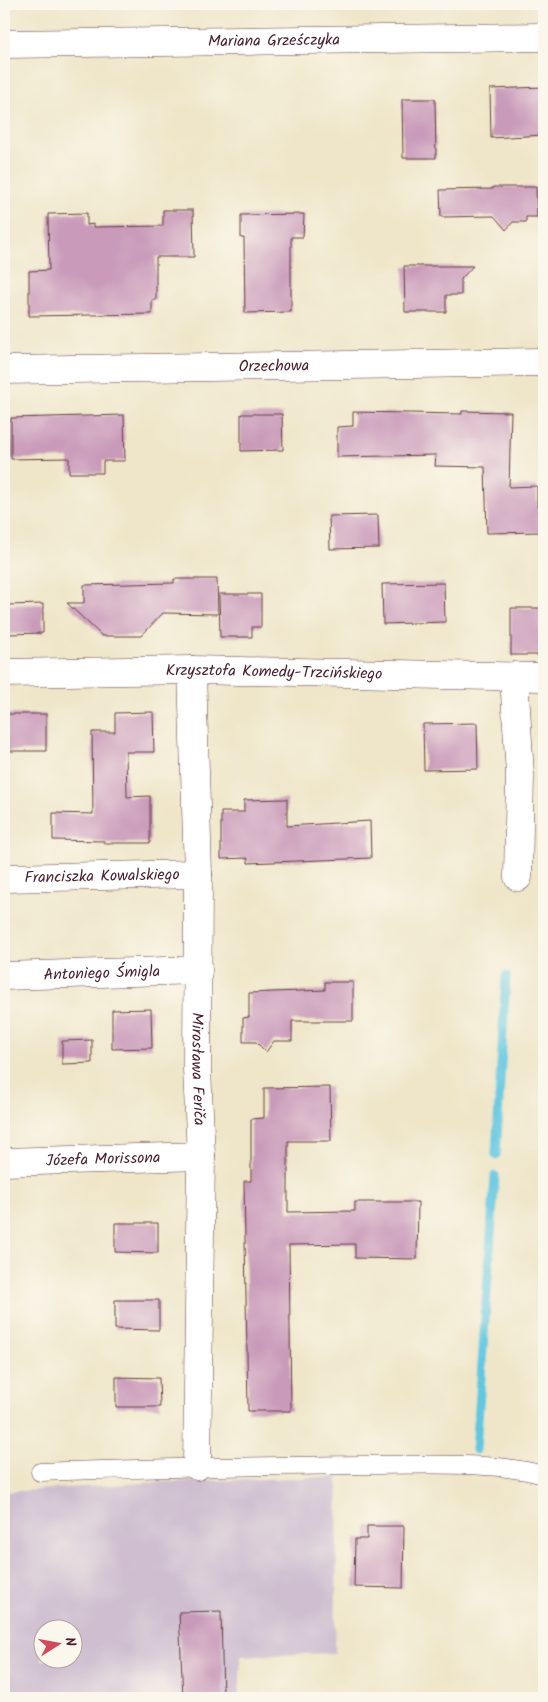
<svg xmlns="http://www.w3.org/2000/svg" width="548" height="1702" viewBox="0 0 548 1702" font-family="Kalam,sans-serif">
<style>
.industrial{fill:#cebed0;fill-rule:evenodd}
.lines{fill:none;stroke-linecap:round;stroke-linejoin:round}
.stream{stroke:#62c7e0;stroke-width:9}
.building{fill:#c99ab9}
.service-casing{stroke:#633d43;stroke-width:19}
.minor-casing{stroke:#633d43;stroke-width:29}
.service{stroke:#fff;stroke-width:18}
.minor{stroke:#fff;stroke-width:28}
.labels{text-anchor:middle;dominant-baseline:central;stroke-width:4.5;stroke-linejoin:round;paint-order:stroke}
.street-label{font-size:16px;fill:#4a1f2b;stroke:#fbf7ec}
</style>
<rect width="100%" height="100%" fill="#fbf7ec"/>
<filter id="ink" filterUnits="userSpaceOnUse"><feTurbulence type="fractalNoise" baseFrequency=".02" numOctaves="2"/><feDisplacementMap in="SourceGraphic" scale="10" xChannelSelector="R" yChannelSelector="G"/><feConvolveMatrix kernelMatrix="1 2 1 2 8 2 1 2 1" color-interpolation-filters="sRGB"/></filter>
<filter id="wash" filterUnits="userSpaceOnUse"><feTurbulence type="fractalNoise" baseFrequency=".0096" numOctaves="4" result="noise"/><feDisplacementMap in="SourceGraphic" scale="20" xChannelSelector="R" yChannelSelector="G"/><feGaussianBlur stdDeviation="1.12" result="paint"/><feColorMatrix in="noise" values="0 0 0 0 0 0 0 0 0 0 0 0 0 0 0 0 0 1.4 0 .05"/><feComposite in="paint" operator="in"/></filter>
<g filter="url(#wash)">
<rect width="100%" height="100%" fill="#efe6c9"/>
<path class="industrial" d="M 338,1477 L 335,1653 L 241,1656 L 239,1698 L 4,1698 L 4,1492 L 159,1482 ZM 42,1630 L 72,1630 L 72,1660 L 42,1660 Z"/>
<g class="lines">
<path class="stream" d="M 496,1155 L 506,976
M 476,1450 L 495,1176"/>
</g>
<g id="blocks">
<path class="building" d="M 544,87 L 544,135 L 491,138 L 490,89 Z
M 402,99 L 435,99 L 436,158 L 403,158 Z
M 493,187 L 536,187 L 537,217 L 526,217 L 526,222 L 513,222 L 506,230 L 494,216 L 441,217 L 440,190 L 493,189 Z
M 163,210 L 193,210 L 194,257 L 156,257 L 156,300 L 152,300 L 152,314 L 29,316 L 29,271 L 49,270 L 48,214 L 87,213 L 87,225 L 93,224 L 93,227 L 163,226 Z
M 304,214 L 303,237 L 291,237 L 291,312 L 245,313 L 244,238 L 241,238 L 241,215 Z
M 404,266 L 473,266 L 461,279 L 461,295 L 446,295 L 446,312 L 405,312 Z
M 462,411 L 511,412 L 509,487 L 537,486 L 537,507 L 542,506 L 543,532 L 487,533 L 485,467 L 435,466 L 436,455 L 337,457 L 337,427 L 353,426 L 353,412 L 462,414 Z
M 241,414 L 282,414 L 283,450 L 241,451 Z
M 124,415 L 125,461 L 103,461 L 103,473 L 69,473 L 69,458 L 11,459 L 11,418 Z
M 378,515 L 379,548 L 330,549 L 329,516 Z
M 174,579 L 217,579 L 218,614 L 163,613 L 141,636 L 102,636 L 67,603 L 84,603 L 84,585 L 174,583 Z
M 444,583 L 445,622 L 383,624 L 382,584 Z
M 219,594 L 261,594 L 261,627 L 252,627 L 252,637 L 220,637 Z
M 43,604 L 43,633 L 8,634 L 7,605 Z
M 511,608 L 544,608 L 544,655 L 511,655 Z
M 153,712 L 154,752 L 126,752 L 127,797 L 150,796 L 150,843 L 104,843 L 104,841 L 53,840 L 53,813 L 93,814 L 92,732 L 115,732 L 115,713 Z
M 4,714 L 46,714 L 46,751 L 4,751 Z
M 477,723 L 478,769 L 424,770 L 423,724 Z
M 287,799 L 287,826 L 370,821 L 371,858 L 248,863 L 248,858 L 221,859 L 221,812 L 244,812 L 244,800 Z
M 325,982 L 353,982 L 353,1021 L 292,1021 L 292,1041 L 274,1041 L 266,1052 L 256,1042 L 243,1042 L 243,1018 L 249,1017 L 249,993 L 325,990 Z
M 151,1009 L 152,1048 L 112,1049 L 112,1010 Z
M 92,1040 L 92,1063 L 62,1064 L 62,1041 Z
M 330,1087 L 331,1141 L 288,1141 L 288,1212 L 355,1211 L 355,1202 L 418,1202 L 417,1259 L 355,1258 L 355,1244 L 289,1245 L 291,1411 L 248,1411 L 244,1181 L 251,1181 L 251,1119 L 264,1118 L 264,1088 Z
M 115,1223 L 158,1223 L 158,1253 L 115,1252 Z
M 115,1300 L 159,1300 L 159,1330 L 115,1329 Z
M 116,1377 L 159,1378 L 160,1407 L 116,1407 Z
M 367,1526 L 404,1526 L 403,1588 L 354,1587 L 355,1539 L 367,1539 Z
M 221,1611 L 223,1698 L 183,1698 L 179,1612 Z"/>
</g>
</g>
<g filter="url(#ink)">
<use href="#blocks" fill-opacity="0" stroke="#633d43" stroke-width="1"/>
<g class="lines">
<defs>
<path id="service" d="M 40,1472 C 149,1468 257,1466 366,1465 C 420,1465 493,1461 544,1475"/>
<g id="minor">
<path id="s1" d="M 4,44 L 544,37"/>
<path id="s2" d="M 4,370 L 544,362"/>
<path id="s3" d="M 192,670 L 198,874 L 197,1069 L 201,1156 L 197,1466"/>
<path id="s4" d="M 4,673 L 192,670 L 544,677"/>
<path d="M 514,676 L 520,775 L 518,877"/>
<path id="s5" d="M 4,878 L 198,874"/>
<path id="s6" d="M 4,976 L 198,970"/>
<path id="s7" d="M 4,1162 L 201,1156"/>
</g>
</defs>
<use href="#service" class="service-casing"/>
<use href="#minor" class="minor-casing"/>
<use href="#service" class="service"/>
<use href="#minor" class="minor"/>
</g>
</g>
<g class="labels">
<g class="street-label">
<text stroke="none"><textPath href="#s1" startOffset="270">Mariana Grześczyka</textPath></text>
<text stroke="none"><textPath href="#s2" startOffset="270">Orzechowa</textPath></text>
<text stroke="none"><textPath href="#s4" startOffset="270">Krzysztofa Komedy-Trzcińskiego</textPath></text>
<text stroke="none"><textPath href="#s5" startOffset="98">Franciszka Kowalskiego</textPath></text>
<text stroke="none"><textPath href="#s6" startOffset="98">Antoniego Śmigla</textPath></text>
<text stroke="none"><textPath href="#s3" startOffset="399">Mirosława Feriča</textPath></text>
<text stroke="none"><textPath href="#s7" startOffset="99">Józefa Morissona</textPath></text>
</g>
</g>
<rect width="548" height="1702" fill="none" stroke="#fbf7ec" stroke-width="20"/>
<g transform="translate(58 1644) rotate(79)"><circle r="24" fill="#fbf7ec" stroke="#b4a19f"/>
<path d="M0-4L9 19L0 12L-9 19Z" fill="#d1495b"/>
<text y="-8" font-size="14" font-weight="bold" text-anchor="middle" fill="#4a1f2b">N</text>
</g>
</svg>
